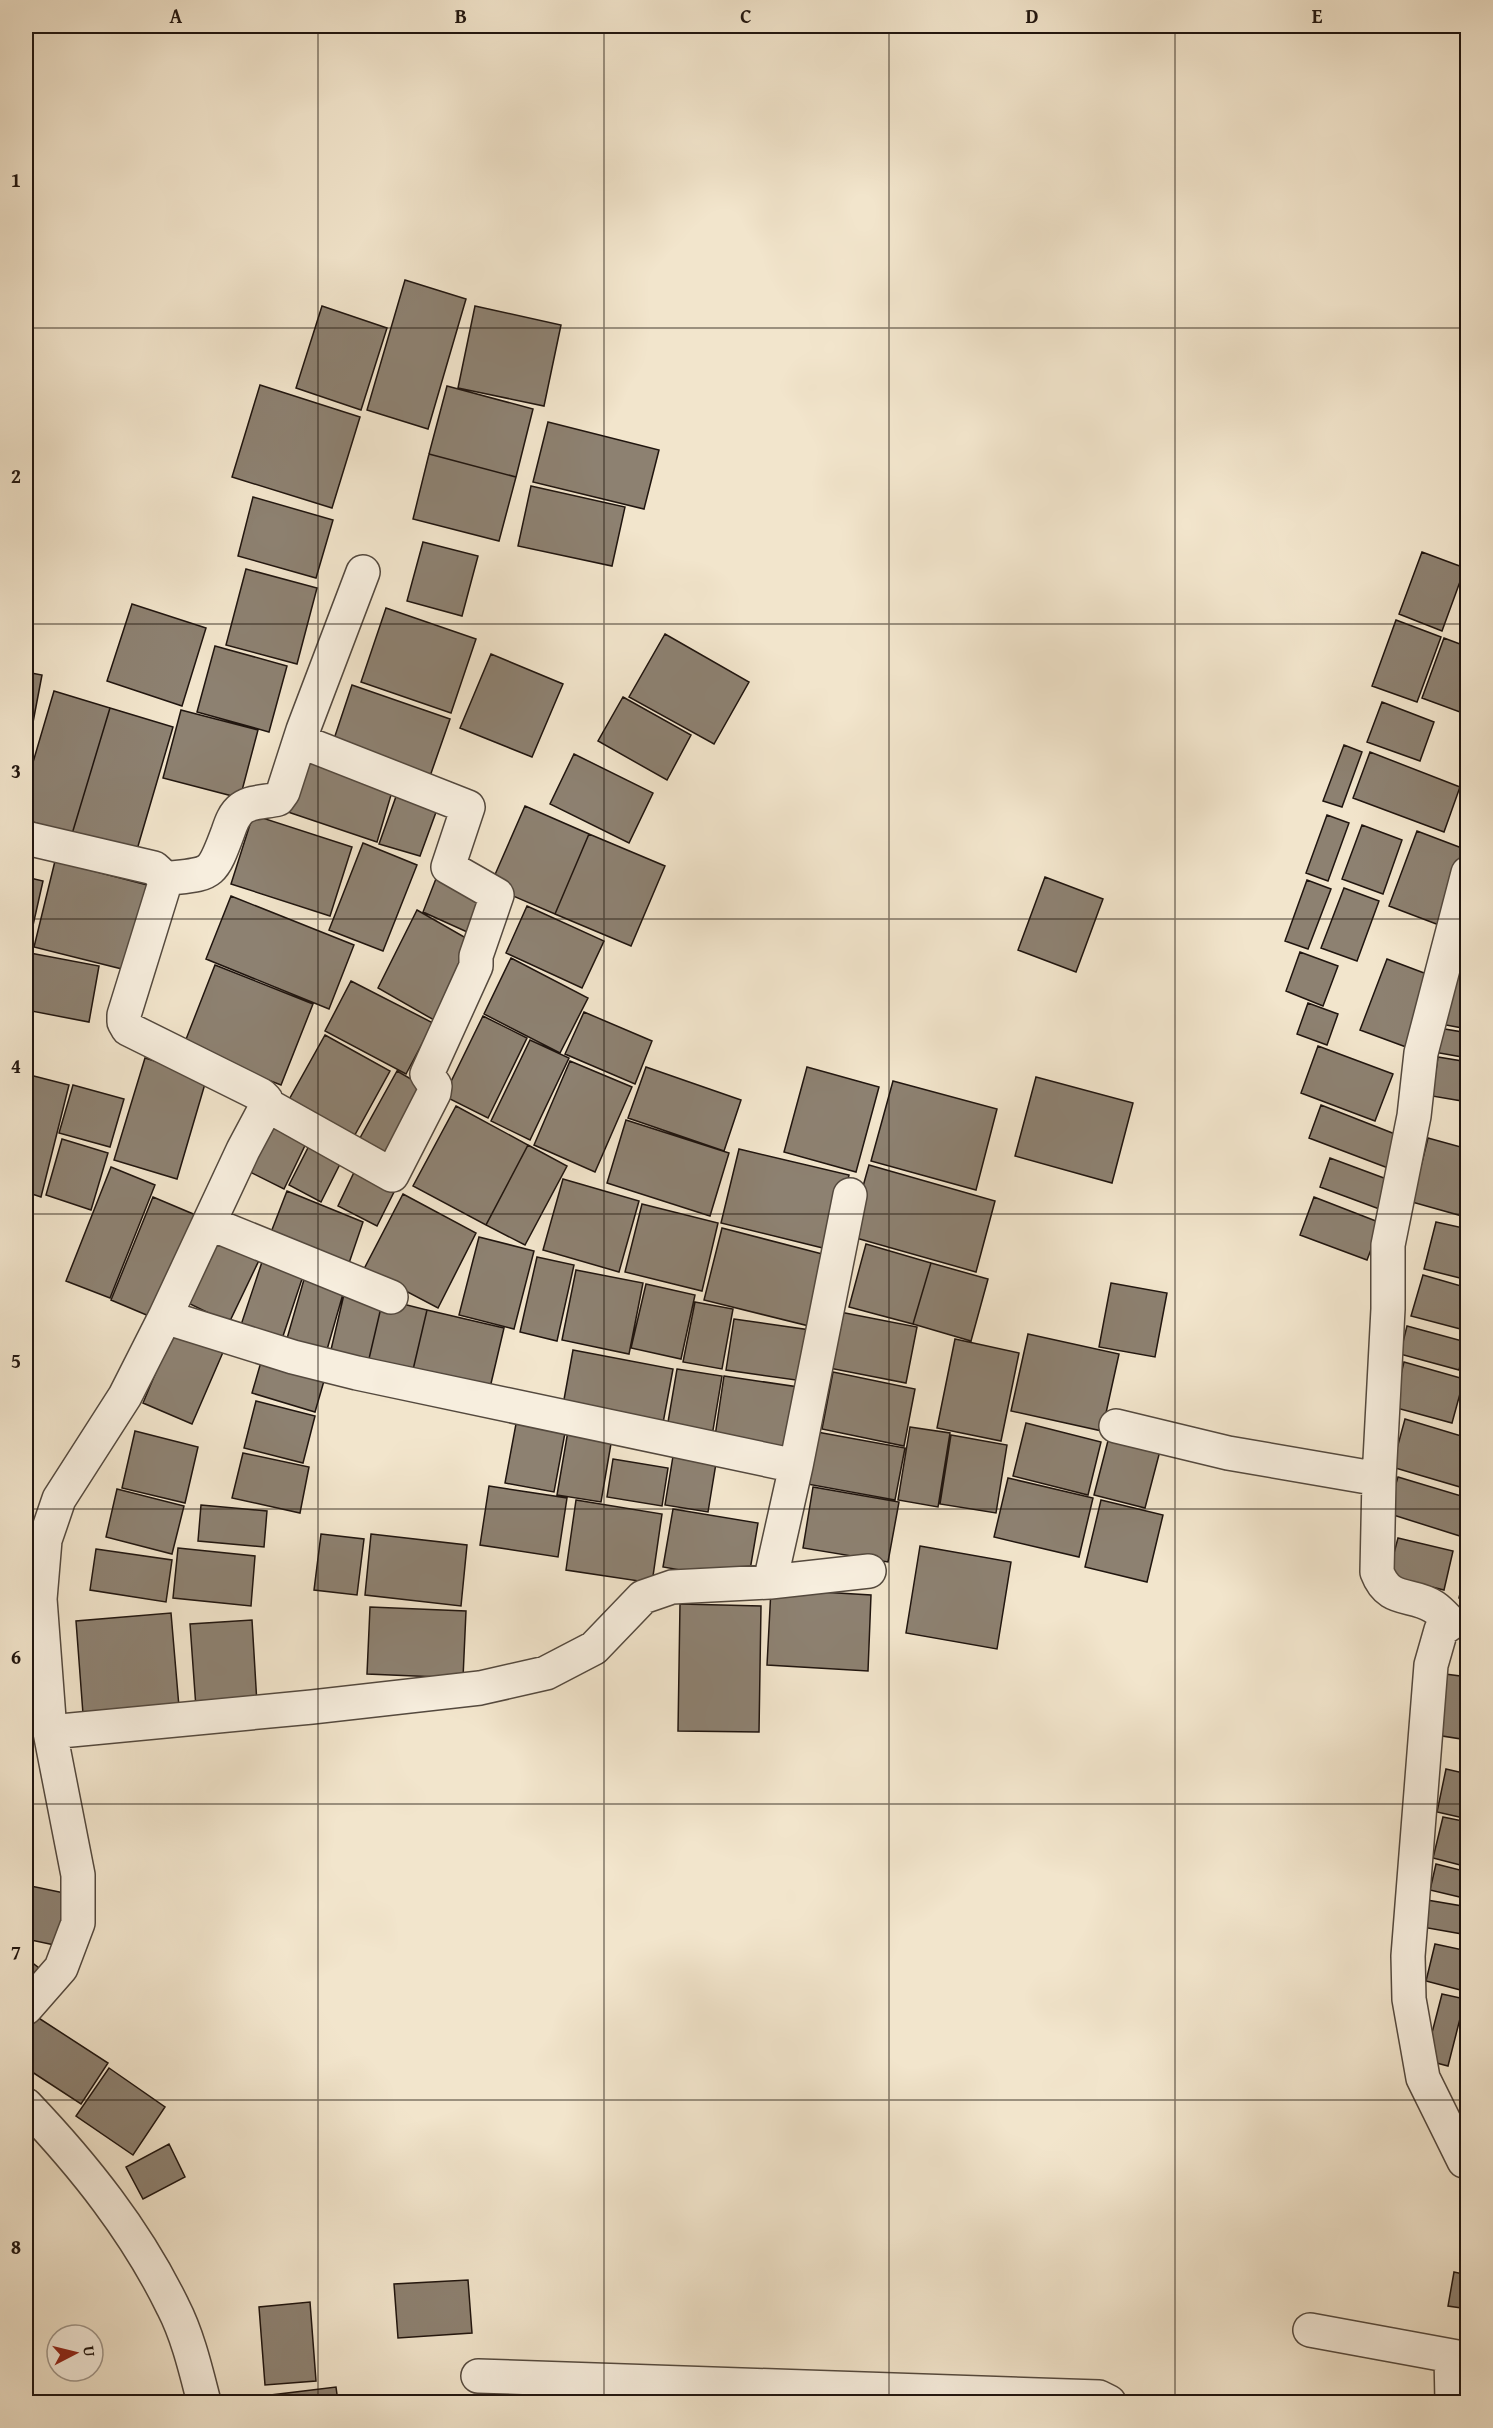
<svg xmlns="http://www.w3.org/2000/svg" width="1493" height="2428" viewBox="0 0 1493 2428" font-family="'Gentium Book Plus',serif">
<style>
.building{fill:#8d8171;stroke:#20150f;stroke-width:1.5}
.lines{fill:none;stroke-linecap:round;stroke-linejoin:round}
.street-casing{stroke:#54493e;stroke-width:36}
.street{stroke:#f7eede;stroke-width:33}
.grid{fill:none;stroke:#20150f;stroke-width:1.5;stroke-opacity:0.55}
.neatline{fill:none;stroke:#20150f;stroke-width:2}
.grid-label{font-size:20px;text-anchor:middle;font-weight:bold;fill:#20150f}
</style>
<rect width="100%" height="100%" fill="#f2e5cc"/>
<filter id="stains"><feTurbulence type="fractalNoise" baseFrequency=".00333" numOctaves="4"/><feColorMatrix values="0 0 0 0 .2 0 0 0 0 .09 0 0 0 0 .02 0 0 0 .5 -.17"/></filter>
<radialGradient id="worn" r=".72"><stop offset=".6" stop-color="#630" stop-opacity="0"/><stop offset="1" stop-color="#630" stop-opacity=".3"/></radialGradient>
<path class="building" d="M 405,280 L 466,299 L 428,429 L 367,410 Z
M 322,306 L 387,328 L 361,410 L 296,388 Z
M 475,306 L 561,325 L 544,406 L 458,388 Z
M 260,385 L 360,417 L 332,508 L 232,477 Z
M 447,386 L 533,409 L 516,477 L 429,454 Z
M 548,422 L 659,450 L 644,509 L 533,482 Z
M 429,454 L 516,477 L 499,541 L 413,519 Z
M 531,486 L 625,507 L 612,566 L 518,546 Z
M 253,497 L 333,520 L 316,578 L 238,556 Z
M 423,542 L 478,556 L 462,616 L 407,601 Z
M 1422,552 L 1465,568 L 1442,631 L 1399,614 Z
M 246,569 L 317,588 L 297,664 L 226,645 Z
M 132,604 L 206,628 L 182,706 L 107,681 Z
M 386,608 L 476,639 L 451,713 L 361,682 Z
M 1396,620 L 1441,637 L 1417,702 L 1372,686 Z
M 1468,622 L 1468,639 L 1462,637 Z
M 665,634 L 749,682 L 714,744 L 629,697 Z
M 1444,638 L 1468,647 L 1468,715 L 1422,698 Z
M 215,646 L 287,666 L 269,732 L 197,712 Z
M 491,654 L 563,684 L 532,757 L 460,728 Z
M 26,672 L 42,675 L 26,759 Z
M 352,685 L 450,719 L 428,782 L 331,748 Z
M 54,691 L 110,708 L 72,834 L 26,820 L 26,786 Z
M 623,697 L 691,735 L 667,780 L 598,741 Z
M 1382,702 L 1434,722 L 1420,761 L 1367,742 Z
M 110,708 L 173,727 L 136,853 L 72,834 Z
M 181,710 L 258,730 L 240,798 L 163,778 Z
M 1344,745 L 1362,752 L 1342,807 L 1323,801 Z
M 1370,752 L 1460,787 L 1444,832 L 1353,798 Z
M 301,754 L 394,785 L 377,842 L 285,811 Z
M 574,754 L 653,793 L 629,843 L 550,804 Z
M 398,791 L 439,804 L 420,856 L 379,844 Z
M 525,806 L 589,834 L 555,914 L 490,886 Z
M 253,815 L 352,847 L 330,916 L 231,884 Z
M 1327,815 L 1349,823 L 1328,881 L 1306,873 Z
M 1362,825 L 1402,840 L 1383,894 L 1342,879 Z
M 1417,831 L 1467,850 L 1439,925 L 1389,906 Z
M 589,834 L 665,866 L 631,946 L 555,914 Z
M 363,843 L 417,865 L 383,951 L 329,930 Z
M 55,861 L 155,887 L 134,972 L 34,947 Z
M 439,871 L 493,895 L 476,936 L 423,912 Z
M 26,877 L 43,881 L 27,952 L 26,952 Z
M 1045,877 L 1103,899 L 1076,972 L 1018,950 Z
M 1307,880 L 1331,889 L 1308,949 L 1285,941 Z
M 1344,888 L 1379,901 L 1357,961 L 1321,948 Z
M 231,896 L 354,945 L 329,1009 L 206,959 Z
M 527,906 L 604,941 L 582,988 L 506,953 Z
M 417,910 L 473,942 L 434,1020 L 378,988 Z
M 1300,952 L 1338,966 L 1323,1006 L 1286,991 Z
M 30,953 L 99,966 L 89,1022 L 26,1010 L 26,979 Z
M 511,958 L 588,998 L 560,1053 L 484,1014 Z
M 1387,959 L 1432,976 L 1406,1047 L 1360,1030 Z
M 215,965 L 313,1004 L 281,1085 L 183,1047 Z
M 1444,975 L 1468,979 L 1468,1029 L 1435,1023 Z
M 351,981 L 433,1023 L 406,1074 L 325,1031 Z
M 1308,1003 L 1338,1014 L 1327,1045 L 1297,1034 Z
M 584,1012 L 652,1041 L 635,1084 L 565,1054 Z
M 483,1016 L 527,1038 L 488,1118 L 444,1096 Z
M 1433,1027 L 1468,1033 L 1468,1058 L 1428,1051 Z
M 325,1035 L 390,1071 L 351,1142 L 286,1105 Z
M 530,1040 L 569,1058 L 530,1140 L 491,1121 Z
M 1318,1046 L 1393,1074 L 1375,1121 L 1301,1093 Z
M 1438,1057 L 1468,1062 L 1468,1102 L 1432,1096 Z
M 145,1058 L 207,1077 L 177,1179 L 114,1160 Z
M 570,1061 L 632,1087 L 595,1172 L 534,1145 Z
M 646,1067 L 741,1100 L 724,1151 L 628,1118 Z
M 807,1067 L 879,1087 L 856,1172 L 784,1152 Z
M 397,1071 L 430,1090 L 389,1167 L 355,1147 Z
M 26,1074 L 69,1085 L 41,1197 L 26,1192 Z
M 1036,1077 L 1133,1103 L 1112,1183 L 1015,1156 Z
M 893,1081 L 997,1109 L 976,1190 L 871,1161 Z
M 73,1085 L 124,1099 L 110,1147 L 59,1133 Z
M 1321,1105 L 1400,1136 L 1388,1168 L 1309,1138 Z
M 456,1106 L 528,1145 L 486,1225 L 413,1186 Z
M 269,1112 L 311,1133 L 284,1189 L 242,1168 Z
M 626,1120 L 729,1153 L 710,1216 L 607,1183 Z
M 314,1136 L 346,1152 L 321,1202 L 289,1185 Z
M 1428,1138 L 1468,1149 L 1468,1196 L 1462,1216 L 1412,1202 Z
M 62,1139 L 108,1153 L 91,1210 L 46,1195 Z
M 528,1145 L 567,1166 L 525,1245 L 486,1225 Z
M 739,1149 L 849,1175 L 831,1250 L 721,1223 Z
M 1330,1158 L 1392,1181 L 1382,1210 L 1320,1187 Z
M 358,1164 L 398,1184 L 377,1226 L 338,1206 Z
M 869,1165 L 995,1201 L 976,1272 L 849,1236 Z
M 111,1167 L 155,1185 L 110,1298 L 66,1281 Z
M 563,1179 L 639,1201 L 619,1272 L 543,1250 Z
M 287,1191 L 363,1222 L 346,1272 L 268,1240 Z
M 403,1194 L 476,1233 L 438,1308 L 364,1269 Z
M 153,1197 L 198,1216 L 156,1319 L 111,1300 Z
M 1314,1197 L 1381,1223 L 1367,1260 L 1300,1235 Z
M 642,1204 L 718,1223 L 702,1291 L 625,1272 Z
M 1436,1222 L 1468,1229 L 1468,1280 L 1424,1269 Z
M 722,1228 L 834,1257 L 817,1328 L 704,1300 Z
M 217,1231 L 263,1252 L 229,1323 L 184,1301 Z
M 479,1237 L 534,1251 L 514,1329 L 459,1315 Z
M 866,1244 L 931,1263 L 913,1324 L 849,1307 Z
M 264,1256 L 305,1270 L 279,1348 L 238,1334 Z
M 537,1257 L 574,1265 L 557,1341 L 520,1332 Z
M 931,1263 L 988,1279 L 971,1341 L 913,1324 Z
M 307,1269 L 347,1280 L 324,1360 L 284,1349 Z
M 576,1270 L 643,1283 L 629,1354 L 562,1340 Z
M 1423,1275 L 1468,1288 L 1468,1331 L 1411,1316 Z
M 1111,1283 L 1167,1293 L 1155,1357 L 1099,1347 Z
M 646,1284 L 695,1295 L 681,1359 L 631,1348 Z
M 345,1290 L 383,1299 L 368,1363 L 330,1354 Z
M 383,1299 L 427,1310 L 412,1374 L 368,1363 Z
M 695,1302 L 733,1309 L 722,1369 L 683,1362 Z
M 427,1310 L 504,1328 L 489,1392 L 412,1374 Z
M 840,1312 L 917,1327 L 906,1383 L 829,1368 Z
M 734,1319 L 817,1331 L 810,1382 L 726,1370 Z
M 1407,1326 L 1466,1342 L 1459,1370 L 1400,1354 Z
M 174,1329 L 224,1350 L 192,1424 L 143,1403 Z
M 1028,1334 L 1119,1354 L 1102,1431 L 1011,1411 Z
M 955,1339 L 1019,1353 L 1001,1441 L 937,1428 Z
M 573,1350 L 673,1369 L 661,1434 L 561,1416 Z
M 263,1355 L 326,1374 L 315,1412 L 252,1393 Z
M 1404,1362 L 1464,1379 L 1452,1423 L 1393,1407 Z
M 677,1369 L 722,1376 L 711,1442 L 666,1434 Z
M 833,1372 L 915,1389 L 904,1446 L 822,1429 Z
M 724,1376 L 805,1388 L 795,1455 L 714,1443 Z
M 256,1401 L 315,1416 L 303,1463 L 244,1448 Z
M 518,1413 L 567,1422 L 554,1492 L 505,1483 Z
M 1405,1419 L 1468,1438 L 1468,1462 L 1460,1487 L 1392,1467 Z
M 1026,1423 L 1101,1442 L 1088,1495 L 1013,1476 Z
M 569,1425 L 613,1432 L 601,1502 L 557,1495 Z
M 910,1427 L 950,1433 L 938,1507 L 898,1500 Z
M 135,1431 L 198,1447 L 185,1503 L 122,1488 Z
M 817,1432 L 905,1448 L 895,1500 L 807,1484 Z
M 1110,1433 L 1161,1447 L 1145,1508 L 1094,1495 Z
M 951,1435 L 1007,1445 L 996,1513 L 940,1504 Z
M 675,1444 L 718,1451 L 708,1512 L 665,1505 Z
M 243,1453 L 309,1467 L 300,1513 L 232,1498 Z
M 613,1459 L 668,1468 L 662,1506 L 607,1497 Z
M 1398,1477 L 1468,1498 L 1468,1522 L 1463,1537 L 1387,1513 Z
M 1008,1478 L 1093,1498 L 1079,1557 L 994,1537 Z
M 489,1486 L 567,1498 L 558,1557 L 480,1545 Z
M 813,1487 L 899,1502 L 888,1562 L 803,1548 Z
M 117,1489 L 184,1506 L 172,1554 L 106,1537 Z
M 576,1500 L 662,1514 L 652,1583 L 566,1570 Z
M 1101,1500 L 1163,1515 L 1147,1582 L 1085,1567 Z
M 201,1505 L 267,1511 L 264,1547 L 198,1541 Z
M 673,1509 L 758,1523 L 748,1582 L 663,1567 Z
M 321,1534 L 364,1539 L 357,1595 L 314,1590 Z
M 371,1534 L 467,1545 L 461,1606 L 365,1595 Z
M 1398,1538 L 1453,1551 L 1444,1590 L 1388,1576 Z
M 920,1546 L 1011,1562 L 997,1649 L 906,1633 Z
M 178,1548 L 255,1556 L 251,1606 L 173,1598 Z
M 96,1549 L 172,1560 L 166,1602 L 90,1590 Z
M 1466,1568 L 1468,1568 L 1468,1600 L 1459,1598 Z
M 771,1589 L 871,1595 L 868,1671 L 767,1665 Z
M 680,1604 L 761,1606 L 759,1732 L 678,1731 Z
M 370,1607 L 466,1611 L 463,1678 L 367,1674 Z
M 171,1613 L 179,1707 L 83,1714 L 76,1621 Z
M 252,1620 L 257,1704 L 196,1708 L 190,1624 Z
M 1445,1674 L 1468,1677 L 1468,1740 L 1436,1735 Z
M 1446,1769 L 1468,1774 L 1468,1819 L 1437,1812 Z
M 1443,1817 L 1468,1822 L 1468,1867 L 1433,1858 Z
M 1436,1864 L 1468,1872 L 1468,1899 L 1430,1890 Z
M 26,1885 L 74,1895 L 64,1947 L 26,1939 Z
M 1427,1900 L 1468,1907 L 1468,1935 L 1422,1927 Z
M 1435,1944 L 1468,1951 L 1468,1992 L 1426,1981 Z
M 26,1958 L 39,1968 L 26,1987 Z
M 1442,1994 L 1465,1999 L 1448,2066 L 1425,2060 Z
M 34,2015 L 108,2063 L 81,2104 L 26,2068 L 26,2028 Z
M 109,2068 L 165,2107 L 133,2155 L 76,2116 Z
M 169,2144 L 185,2177 L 143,2199 L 126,2167 Z
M 1454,2272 L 1468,2275 L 1468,2309 L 1448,2306 Z
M 468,2280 L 472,2333 L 398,2338 L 394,2284 Z
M 310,2302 L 316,2381 L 265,2385 L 259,2307 Z
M 336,2387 L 338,2402 L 272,2402 L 271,2395 Z"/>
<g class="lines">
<defs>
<path id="street" d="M 26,838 L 154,868 C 161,874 164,877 164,886 L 124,1015 L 124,1022 L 128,1029 L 261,1095 L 266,1100 L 267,1105 L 243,1150 L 165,1317 L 125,1396 L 59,1499 L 45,1540 L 40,1599 L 50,1732 L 78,1875 L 78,1923 L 61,1968 L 26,2008
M 1468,873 L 1421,1053 L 1414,1116 L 1388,1245 L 1388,1309 L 1379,1479 L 1377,1572 C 1389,1604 1411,1592 1434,1607 C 1440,1611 1446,1618 1451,1623 L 1441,1630 L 1431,1665 L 1408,1956 L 1409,1999 L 1423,2078 L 1464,2161 L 1468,2162
M 164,879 C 212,873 211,878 228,832 C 231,823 234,814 242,808 C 252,801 267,802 278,799 L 283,792 L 303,730 L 363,572
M 267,1105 L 392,1175 L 434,1093 L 435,1086 L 427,1074 L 476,966 L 476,956 L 497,895 L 448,867 L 468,807 L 300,741
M 209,1223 L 391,1297
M 165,1317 L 293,1357 L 357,1373 L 796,1466
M 1116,1426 L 1228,1453 L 1379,1479
M 770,1582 L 796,1466 L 850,1195
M 50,1732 L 312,1707 L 480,1688 L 546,1673 L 594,1648 L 643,1597 L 672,1587 L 770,1582 L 869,1571
M 26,2105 C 84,2166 136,2231 173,2307 C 188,2336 196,2371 204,2402
M 1310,2330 L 1468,2359
M 1451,2356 L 1452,2402
M 478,2376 L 1099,2397 L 1109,2402"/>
</defs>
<use href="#street" class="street-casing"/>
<use href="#street" class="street"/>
</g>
<path class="grid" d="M 318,26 L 318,2402M 604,26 L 604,2402M 889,26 L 889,2402M 1175,26 L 1175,2402M 26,328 L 1468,328M 26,624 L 1468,624M 26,919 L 1468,919M 26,1214 L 1468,1214M 26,1509 L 1468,1509M 26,1804 L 1468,1804M 26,2100 L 1468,2100"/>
<rect width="1493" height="2428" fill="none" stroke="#f2e5cc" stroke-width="66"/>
<g transform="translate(75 2353) rotate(83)"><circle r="28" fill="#f7eede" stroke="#a1978b" stroke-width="1.5"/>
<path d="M0-4.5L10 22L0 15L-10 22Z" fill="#8f2418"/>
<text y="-9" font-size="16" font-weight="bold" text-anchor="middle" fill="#20150f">U</text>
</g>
<rect x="33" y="33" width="1427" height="2362" class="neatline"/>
<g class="grid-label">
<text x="176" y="23">A</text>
<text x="461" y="23">B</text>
<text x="746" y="23">C</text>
<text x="1032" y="23">D</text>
<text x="1317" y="23">E</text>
<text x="16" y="187">1</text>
<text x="16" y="483">2</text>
<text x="16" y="778">3</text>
<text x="16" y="1073">4</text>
<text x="16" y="1368">5</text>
<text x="16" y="1664">6</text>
<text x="16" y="1959">7</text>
<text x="16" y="2254">8</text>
</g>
<rect width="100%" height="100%" filter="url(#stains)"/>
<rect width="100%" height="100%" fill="url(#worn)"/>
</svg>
